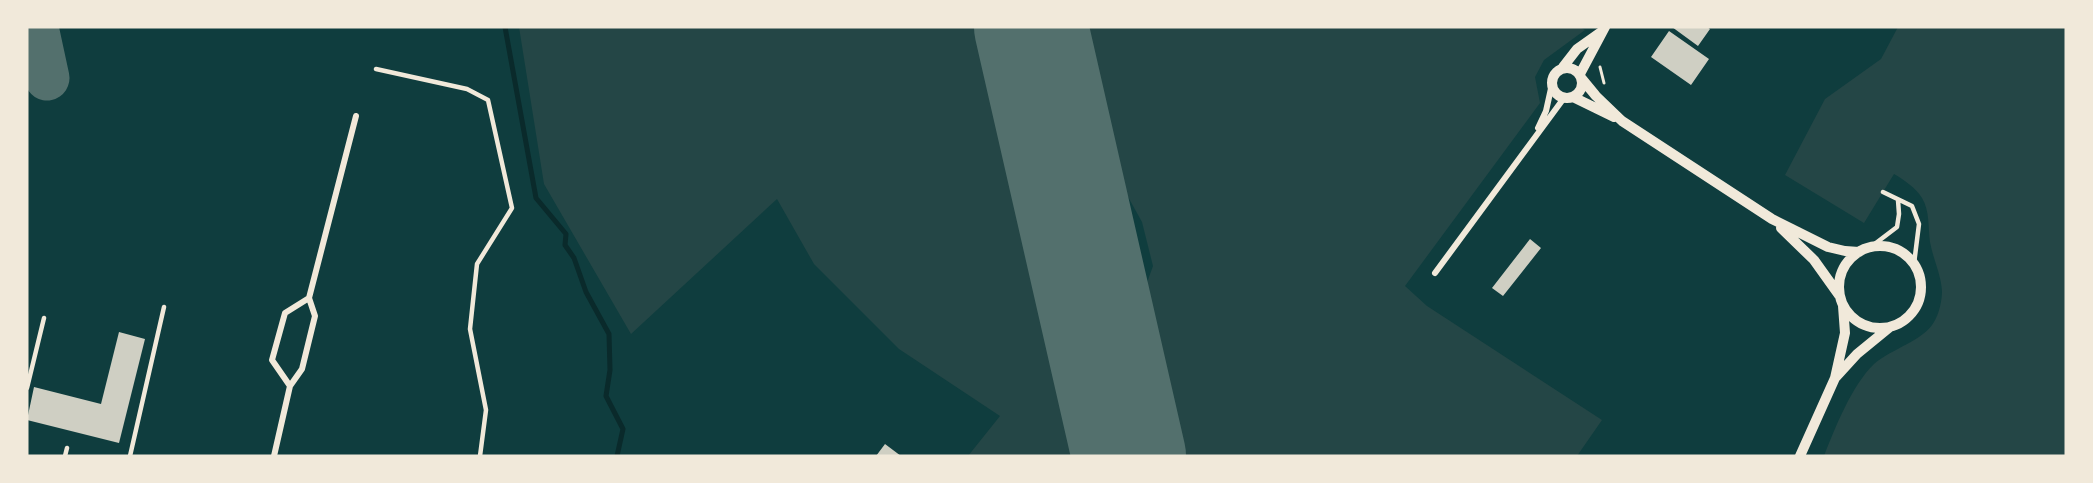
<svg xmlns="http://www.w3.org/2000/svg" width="2093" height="483" viewBox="0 0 2093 483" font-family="Lora,serif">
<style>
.green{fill:#244646}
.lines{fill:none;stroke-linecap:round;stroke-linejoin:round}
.stream{stroke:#0a2a2b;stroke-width:5}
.taxiway{stroke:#53706d;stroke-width:45}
.runway{stroke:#53706d;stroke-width:114}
.building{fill:#cfcfc3}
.path{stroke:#f1e9da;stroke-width:3}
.service{stroke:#f1e9da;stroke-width:4.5}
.minor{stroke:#f1e9da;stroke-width:6}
.tertiary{stroke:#f1e9da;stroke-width:10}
</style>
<rect width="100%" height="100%" fill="#0f3d3e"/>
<path class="green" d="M 519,27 L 989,27 L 1038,242 L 1034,268 L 1056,329 L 1087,456 L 968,456 L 1000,416 L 899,349 L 814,264 L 777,199 L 631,334 L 544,184 Z
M 1087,27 L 1580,27 L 1585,30 L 1544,60 L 1535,77 L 1540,103 L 1405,286 L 1427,306 L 1602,420 L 1577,456 L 1180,456 L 1145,288 L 1153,266 L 1142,222 L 1122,186 Z
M 1898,27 L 2066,27 L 2066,456 L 1824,456 C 1835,428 1852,385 1874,364 C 1891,349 1923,341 1934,322 C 1939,314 1942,301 1942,291 C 1941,274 1933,259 1930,242 C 1928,228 1930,211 1922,198 C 1916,188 1903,179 1894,174 L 1864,223 L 1785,175 L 1825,99 L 1881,59 Z"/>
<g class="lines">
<path class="stream" d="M 505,27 L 536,198 L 566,234 L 565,245 L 574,258 L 586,292 L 609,334 L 610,370 L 606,396 L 623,429 L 617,456"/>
<path class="taxiway" d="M 36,27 L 47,78"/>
<path class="runway" d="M 1031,27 L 1129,456"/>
</g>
<path class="building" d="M 1672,27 L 1707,27 L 1710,29 L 1698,46 Z
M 1669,31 L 1709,59 L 1691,85 L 1651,57 Z
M 1530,239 L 1541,248 L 1503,296 L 1492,288 Z
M 119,332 L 145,339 L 119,443 L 27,420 L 34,387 L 101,404 Z
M 885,444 L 901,456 L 876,456 Z"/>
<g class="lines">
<path class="path" d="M 1600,67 L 1604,83"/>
<path class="service" d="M 376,69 L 467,89 L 488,100 L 512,208 L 477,264 L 470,329 L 486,410 L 480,456
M 1883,192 L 1912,206 L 1919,224 L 1914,264
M 1872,246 L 1897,227 L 1899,214 L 1898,200
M 27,388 L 44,318
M 65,456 L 67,448
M 130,456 L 164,307"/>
<path class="minor" d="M 1538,128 L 1546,111 L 1552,84
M 1435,273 L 1564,98
M 290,386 L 272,360 L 285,313 L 309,298
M 274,456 L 290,386 L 302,369 L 315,316 L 309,298 L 356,116"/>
<path class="tertiary" d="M 1563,67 L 1577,49 L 1601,32
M1552 83a15 15 0 1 1 30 0a15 15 0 1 1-30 0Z
M 1580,74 L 1605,27
M 1582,79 L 1596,96 L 1622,121 L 1772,219 L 1828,247 L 1845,251 L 1859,252
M 1573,97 L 1614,117
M 1781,228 L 1814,260 L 1839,295
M1839 287a41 41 0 1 1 82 0a41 41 0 1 1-82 0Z
M 1836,377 L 1857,354 L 1890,327
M 1800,456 L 1835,378 L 1845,333 L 1843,306"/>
</g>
<rect width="2093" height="483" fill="none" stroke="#f1e9da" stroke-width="57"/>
</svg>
